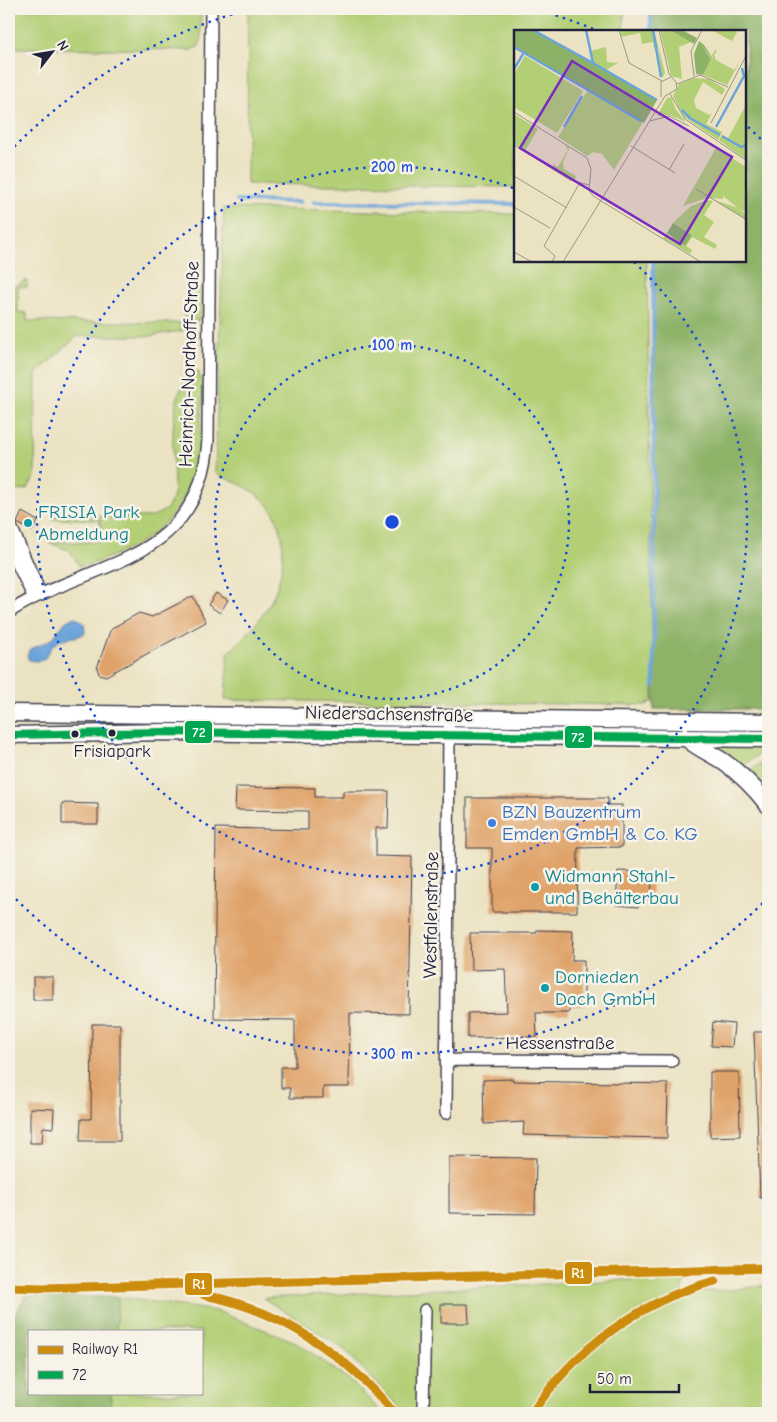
<svg xmlns="http://www.w3.org/2000/svg" width="777" height="1422" viewBox="0 0 777 1422" font-family="'Comic Neue',sans-serif">
<style>
.green{fill:#b2cf76;stroke:#6a7858}
.forest{fill:#8db267;stroke:#586a51}
.water{fill:#6aa4da;stroke:#46638a}
.lines{fill:none;stroke-linecap:round;stroke-linejoin:round}
.stream{stroke:#6aa4da;stroke-width:4}
.building{fill:#dfa268}
.street-casing{stroke:#403f4f;stroke-width:14}
.secondary-casing{stroke:#403f4f;stroke-width:19}
.street{stroke:#fff;stroke-width:11}
.secondary{stroke:#fff;stroke-width:16}
.bus-1-casing{stroke:#f7f3e8;stroke-width:11}
.bus-1{stroke:#00a651;stroke-width:8}
.rail-1-casing{stroke:#f7f3e8;stroke-width:12}
.rail-1{stroke:#cc8c0c;stroke-width:9}
.ring{fill:none;stroke:#1d4ed8;stroke-width:2.5;stroke-dasharray:2.5 5}
.culture-dot{fill:#0f9aa8;stroke:#f7f3e8;stroke-width:2}
.bus-dot{fill:#22223b;stroke:#f7f3e8;stroke-width:2}
.shop-dot{fill:#3f7fe0;stroke:#f7f3e8;stroke-width:2}
.labels{text-anchor:middle;dominant-baseline:central;stroke-width:5;stroke-linejoin:round;paint-order:stroke}
.bus-label{font-size:18px;fill:#22223b;stroke:#f7f3e8}
.street-label{font-size:19px;fill:#22223b;stroke:#f7f3e8}
.culture-label{font-size:19px;fill:#0d838f;stroke:#f7f3e8;text-anchor:start}
.shop-label{font-size:19px;fill:#366cbe;stroke:#f7f3e8;text-anchor:start}
.inset-river{fill:none;stroke:#6aa4da;stroke-width:2.5}
.inset-road{fill:none;stroke:#9b958b;stroke-width:1}
.view{fill:#7b2cbf;fill-opacity:0.15;stroke:#7b2cbf;stroke-width:2.5}
.inset-edge{fill:none;stroke:#22223b;stroke-width:2.5}
.centre{fill:#1d4ed8;stroke:#f7f3e8;stroke-width:2.5}
.ring-label{font-size:15px;text-anchor:middle;font-weight:bold;fill:#1d4ed8;stroke:#f7f3e8;stroke-width:5;stroke-linejoin:round;paint-order:stroke}
.line-badge{stroke:#f7f3e8;stroke-width:2}
.badge-label{font-size:14px;text-anchor:middle;font-weight:bold;fill:#fff}
</style>
<rect width="100%" height="100%" fill="#f7f3e8"/>
<filter id="ink" filterUnits="userSpaceOnUse"><feTurbulence type="fractalNoise" baseFrequency=".02" numOctaves="2"/><feDisplacementMap in="SourceGraphic" scale="10" xChannelSelector="R" yChannelSelector="G"/><feConvolveMatrix kernelMatrix="1 2 1 2 8 2 1 2 1" color-interpolation-filters="sRGB"/></filter>
<filter id="wash" filterUnits="userSpaceOnUse"><feTurbulence type="fractalNoise" baseFrequency=".0096" numOctaves="4" result="noise"/><feDisplacementMap in="SourceGraphic" scale="20" xChannelSelector="R" yChannelSelector="G"/><feGaussianBlur stdDeviation="1.12" result="paint"/><feColorMatrix in="noise" values="0 0 0 0 0 0 0 0 0 0 0 0 0 0 0 0 0 1.4 0 .05"/><feComposite in="paint" operator="in"/></filter>
<g filter="url(#wash)">
<rect width="100%" height="100%" fill="#ebe2c1"/>
<path class="green" d="M 9,9 L 201,9 L 201,42 L 198,47 L 192,50 L 19,48 L 9,46 Z
M 248,9 L 624,9 L 624,31 L 516,31 L 516,187 L 247,184 Z
M 224,208 L 516,214 L 516,261 L 647,261 L 653,702 L 648,702 L 648,705 L 225,700 L 228,653 C 264,619 287,590 282,538 C 280,523 272,505 259,496 C 247,486 229,480 215,473 Z
M 27,280 L 27,287 L 18,287 L 18,312 L 27,313 L 27,321 L 184,323 L 184,314 L 193,314 L 194,288 L 185,287 L 190,283 C 209,285 205,312 196,323 L 181,331 L 150,336 L 77,336 L 36,374 L 35,476 L 28,488 L 19,491 L 9,485 L 9,289 Z
M 198,371 C 205,386 202,403 201,420 C 199,487 177,531 112,556 C 103,559 89,567 79,566 L 70,551 L 48,542 L 100,542 L 100,520 L 52,519 L 52,516 L 152,517 L 167,509 L 174,496 C 175,466 163,384 198,371 Z
M 703,742 L 768,745 L 768,752 L 755,757 L 741,767 Z
M 768,759 L 768,791 L 750,770 Z
M 685,1277 L 681,1293 L 730,1290 L 768,1285 L 768,1413 L 405,1413 L 344,1349 L 263,1298 Z
M 118,1297 L 216,1311 L 296,1342 L 351,1381 L 382,1413 L 110,1413 L 111,1393 L 201,1393 L 201,1331 L 116,1331 Z"/>
<path class="forest" d="M 651,9 L 768,9 L 768,709 L 654,709 L 655,519 L 653,261 L 746,261 L 746,31 L 651,31 Z
M 25,1296 L 118,1297 L 116,1331 L 29,1331 L 29,1393 L 111,1393 L 110,1413 L 9,1413 L 9,1325 Z"/>
<path class="water" d="M 75,617 L 84,623 L 85,633 C 77,639 65,636 56,643 C 45,650 50,665 29,660 L 27,656 L 29,650 L 52,639 L 66,621 Z"/>
<g class="lines">
<path class="stream" d="M 651,9 L 651,31
M 237,201 L 300,202
M 314,202 L 516,204
M 653,261 L 654,686"/>
</g>
<g id="blocks">
<path class="building" d="M 22,512 L 38,521 L 32,531 L 17,523 Z
M 216,593 L 228,600 L 220,613 L 208,605 Z
M 193,596 L 206,622 L 106,676 L 99,674 L 97,668 L 110,631 L 114,627 L 139,613 L 152,617 Z
M 236,787 L 315,788 L 315,797 L 343,797 L 343,791 L 389,791 L 388,828 L 376,828 L 376,856 L 412,857 L 409,1014 L 350,1013 L 349,1087 L 323,1087 L 323,1098 L 290,1098 L 290,1088 L 281,1088 L 281,1067 L 295,1067 L 295,1020 L 214,1019 L 216,828 L 308,830 L 308,811 L 235,810 Z
M 467,798 L 608,798 L 608,805 L 622,805 L 622,847 L 578,848 L 577,912 L 492,912 L 492,848 L 467,848 Z
M 62,803 L 98,804 L 98,824 L 62,824 Z
M 618,871 L 640,872 L 640,880 L 652,880 L 651,899 L 639,899 L 638,907 L 616,905 Z
M 537,930 L 573,931 L 572,960 L 584,960 L 584,1006 L 569,1006 L 569,1013 L 536,1013 L 537,1037 L 468,1038 L 468,1013 L 507,1012 L 505,969 L 471,970 L 470,933 L 537,933 Z
M 33,977 L 53,977 L 53,1000 L 33,1000 Z
M 713,1022 L 734,1024 L 732,1047 L 711,1046 Z
M 92,1024 L 120,1024 L 120,1141 L 80,1141 L 81,1119 L 91,1119 Z
M 754,1032 L 768,1032 L 768,1198 L 760,1198 Z
M 710,1072 L 739,1072 L 740,1136 L 710,1137 Z
M 513,1079 L 513,1081 L 668,1084 L 667,1138 L 523,1135 L 524,1122 L 484,1124 L 483,1080 Z
M 30,1108 L 54,1109 L 53,1128 L 43,1127 L 42,1143 L 30,1143 Z
M 449,1157 L 536,1158 L 535,1214 L 449,1213 Z
M 441,1304 L 468,1304 L 469,1323 L 441,1323 Z"/>
</g>
</g>
<g filter="url(#ink)">
<use href="#blocks" fill-opacity="0" stroke="#403f4f" stroke-width="1"/>
<g class="lines">
<defs>
<path id="street" d="M 9,522 L 41,595
M 9,546 L 34,598
M 9,612 C 91,559 200,566 208,440 L 211,9
M 447,1060 L 672,1061
M 446,1113 L 449,729
M 423,1413 L 425,1310"/>
<path id="secondary" d="M 9,713 L 768,722
M 9,735 L 165,732 L 768,739
M 685,737 C 696,747 708,752 721,760 C 739,772 755,788 768,805"/>
</defs>
<use href="#street" class="street-casing"/>
<use href="#secondary" class="secondary-casing"/>
<use href="#street" class="street"/>
<use href="#secondary" class="secondary"/>
<defs>
<path id="bus-1" d="M 9,735 L 165,732 L 768,739"/>
</defs>
<use href="#bus-1" class="bus-1-casing"/>
<use href="#bus-1" class="bus-1"/>
<defs>
<path id="rail-1" d="M 9,1287 L 43,1288 L 768,1268
M 204,1295 C 279,1309 347,1355 394,1413
M 532,1413 C 574,1350 641,1300 715,1281"/>
</defs>
<use href="#rail-1" class="rail-1-casing"/>
<use href="#rail-1" class="rail-1"/>
</g>
</g>
<g class="ring">
<circle cx="392" cy="522" r="177"/>
<path d="M634 262A355 355 0 1 1 513 188"/>
<path d="M768 898A532 532 0 0 1 9 892M9 152A532 532 0 0 1 250 9M534 9A532 532 0 0 1 596 30M748 127A532 532 0 0 1 768 146"/>
</g>
<g class="culture-dot">
<circle cx="28" cy="523" r="5"/>
<circle cx="535" cy="887" r="5"/>
<circle cx="545" cy="988" r="5"/>
</g>
<g class="bus-dot">
<circle cx="112" cy="733" r="4.5"/>
<circle cx="75" cy="734" r="4.5"/>
</g>
<circle class="shop-dot" cx="492" cy="823" r="5"/>
<g class="labels">
<g class="bus-label">
<text x="112" y="751">Frisiapark</text>
</g>
<g class="street-label">
<text transform="translate(189 364) rotate(-88)">Heinrich-Nordhoff-Straße</text>
<text transform="translate(389 714) rotate(1)">Niedersachsenstraße</text>
<text transform="translate(431 915) rotate(-89)">Westfalenstraße</text>
<text x="560" y="1043">Hessenstraße</text>
</g>
<g class="culture-label">
<text x="38" y="512">FRISIA Park<tspan x="38" dy="22">Abmeldung</tspan></text>
<text x="545" y="876">Widmann Stahl-<tspan x="545" dy="22">und Behälterbau</tspan></text>
<text x="555" y="977">Dornieden<tspan x="555" dy="22">Dach GmbH</tspan></text>
</g>
<g class="shop-label">
<text x="502" y="812">BZN Bauzentrum<tspan x="502" dy="22">Emden GmbH &amp; Co. KG</tspan></text>
</g>
</g>
<g transform="translate(514 30)">
<rect width="232" height="232" fill="#ebe2c1"/>
<path d="M 106,0 L 140,0 L 151,43 L 148,48 L 144,18 L 140,19 L 139,12 L 128,14 L 126,3 L 107,7 ZM 146,0 L 156,0 L 177,12 L 165,17 L 168,49 L 157,46 ZM 197,0 L 222,0 L 223,2 L 218,11 ZM 187,15 L 200,30 L 198,25 L 201,20 L 203,21 L 200,25 L 202,30 L 220,40 L 225,33 L 213,55 L 189,45 L 197,29 ZM 92,17 L 93,32 L 104,33 L 92,40 L 79,33 L 76,21 ZM 11,26 L 69,61 L 43,103 L 0,77 L 0,44 ZM 180,48 L 195,49 L 211,59 L 208,65 L 189,52 L 180,70 L 182,78 L 195,85 L 198,83 L 192,94 L 208,102 L 204,110 L 169,86 L 159,66 L 165,54 ZM 74,60 L 129,92 L 100,140 L 88,124 L 79,122 L 73,126 L 44,107 ZM 157,67 L 162,80 L 172,92 L 156,85 L 143,86 L 153,68 ZM 232,75 L 232,130 L 205,110 L 208,105 L 214,108 ZM 0,84 L 24,99 L 11,121 L 0,114 ZM 51,116 L 55,117 L 55,119 L 49,132 L 50,139 L 62,146 L 61,150 L 39,138 L 39,134 L 44,137 L 54,120 ZM 202,118 L 232,137 L 232,182 L 225,179 L 232,184 L 232,190 L 201,170 L 224,178 L 209,166 L 209,169 L 193,168 L 169,176 ZM 193,170 L 199,171 L 190,185 L 200,192 L 190,207 L 203,215 L 201,219 L 178,207 L 172,216 L 178,220 L 176,224 L 149,208 L 153,203 L 156,208 L 178,205 L 159,193 L 177,176 Z" fill="#b2cf76"/>
<path d="M 0,0 L 19,0 L 143,70 L 130,93 L 0,16 ZM 156,0 L 168,0 L 183,8 L 180,14 ZM 185,11 L 190,15 L 200,30 L 188,16 L 197,29 L 189,45 L 182,44 L 180,24 ZM 159,193 L 178,205 L 171,216 L 153,203 Z" fill="#8db267"/>
<path class="inset-river" d="M 19,0 L 79,33 L 72,0M 139,0 L 147,47M 0,17 L 127,91M 79,33 L 143,70M 0,39 L 9,24M 168,80 L 176,88 L 206,105M 50,97 L 68,66M 202,97 L 230,46 L 228,38M 208,106 L 227,117 L 233,115"/>
<path class="inset-road" d="M 105,0 L 115,33 L 148,51M 180,46 L 177,21 L 188,0M 163,54 L 186,45 L 214,57M 156,64 L 171,89 L 233,131M 147,67 L 147,52 L 157,47M 0,82 L 73,128 L 77,139 L 75,160 L 79,166 L 187,232M 136,91 L 155,86 L 175,96M 197,93 L 233,24M 0,115 L 56,150 L 75,155M 117,116 L 161,143M 155,140 L 170,114M 0,146 L 53,178M 182,159 L 233,190M 0,177 L 36,198M 0,222 L 18,232M 38,232 L 41,226 L 30,216 L 65,154M 49,232 L 151,66 L 163,59 L 162,52 L 155,44 L 145,0"/>
<path class="view" d="M 58,31 L 218,127 L 166,214 L 6,118 Z"/>
<rect width="232" height="232" class="inset-edge"/>
</g>
<circle cx="392" cy="522" r="8" class="centre"/>
<g class="ring-label">
<text x="392" y="172">200 m</text>
<text x="392" y="350">100 m</text>
<text x="392" y="1059">300 m</text>
</g>
<g class="line-badge">
<rect x="184" y="720" width="29" height="24" rx="5" fill="#00a651"/>
<rect x="564" y="725" width="29" height="24" rx="5" fill="#00a651"/>
<rect x="564" y="1261" width="29" height="24" rx="5" fill="#cc8c0c"/>
<rect x="184" y="1272" width="29" height="24" rx="5" fill="#cc8c0c"/>
</g>
<g class="badge-label">
<text x="199" y="737">72</text>
<text x="578" y="742">72</text>
<text x="578" y="1278">R1</text>
<text x="199" y="1289">R1</text>
</g>
<rect width="777" height="1422" fill="none" stroke="#f7f3e8" stroke-width="30"/>
<rect x="28" y="1330" width="175" height="65" fill="#f7f3e8" stroke="#a29fa3"/>
<rect x="38" y="1346" width="25" height="8" fill="#cc8c0c" stroke="#a29fa3"/>
<text x="72" y="1354" font-size="15" fill="#22223b">Railway R1</text>
<rect x="38" y="1371" width="25" height="8" fill="#00a651" stroke="#a29fa3"/>
<text x="72" y="1380" font-size="15" fill="#22223b">72</text>
<g transform="translate(52 52) rotate(59)" stroke="#f7f3e8" stroke-width="4" paint-order="stroke">
<path d="M0-4L9 19L0 12L-9 19Z" fill="#22223b"/>
<text y="-8" font-size="14" font-weight="bold" text-anchor="middle" fill="#22223b">N</text>
</g>
<path d="M590 1384v8h89v-8" fill="none" stroke="#22223b" stroke-width="2.5"/>
<text x="597" y="1384" font-size="15" fill="#22223b" stroke="#f7f3e8" stroke-width="4" paint-order="stroke">50 m</text>
</svg>
